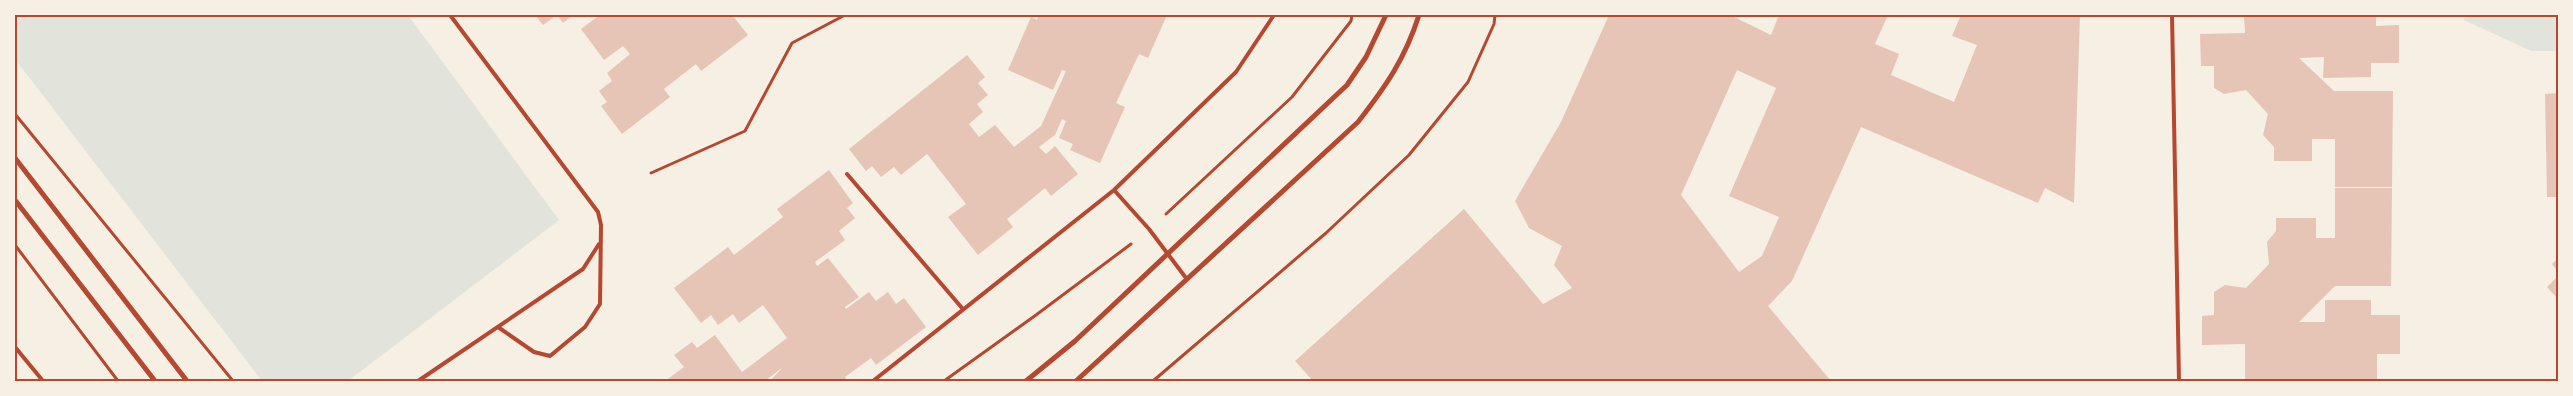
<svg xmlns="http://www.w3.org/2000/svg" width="2573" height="396" viewBox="0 0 2573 396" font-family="Jost,sans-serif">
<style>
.green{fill:#e2e4dc}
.building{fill:#e6c5b7;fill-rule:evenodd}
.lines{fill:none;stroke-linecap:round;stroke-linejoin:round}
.path{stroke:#b5482f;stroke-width:3}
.service{stroke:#b5482f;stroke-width:4}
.minor{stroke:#b5482f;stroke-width:5}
.neatline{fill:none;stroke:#b5482f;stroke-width:2}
</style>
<rect width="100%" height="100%" fill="#f6efe4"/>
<path class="green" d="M 15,15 L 408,15 L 559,220 L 348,381 L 262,381 L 15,59 Z
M 2464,15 L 2558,15 L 2558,51 L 2531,51 L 2464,20 Z"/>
<path class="building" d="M 535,15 L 557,15 L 543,25 Z
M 557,15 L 573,15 L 563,23 Z
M 600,15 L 732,15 L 748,35 L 701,71 L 696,64 L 664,89 L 670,97 L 622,134 L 601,106 L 607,102 L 599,91 L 612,81 L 607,73 L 630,54 L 623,46 L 604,60 L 581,29 Z
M 1039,15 L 1167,15 L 1148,58 L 1139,54 L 1116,103 L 1125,107 L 1100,163 L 1070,150 L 1073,144 L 1059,138 L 1066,121 L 1062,119 L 1055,135 L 1039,147 L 1046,154 L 1055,146 L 1078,174 L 1051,196 L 1045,188 L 1007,219 L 1013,227 L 978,255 L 948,217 L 966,204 L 927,154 L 901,175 L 894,167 L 881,177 L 872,166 L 866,171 L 849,149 L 967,55 L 985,77 L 978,83 L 988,95 L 977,104 L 983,112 L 969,124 L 979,137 L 995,125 L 1014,147 L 1041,126 L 1066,71 L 1062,70 L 1053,90 L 1008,70 L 1031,17 L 1037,20 Z
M 1609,15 L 1730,15 L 1771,35 L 1779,15 L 1888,15 L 1875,44 L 1899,54 L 1891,75 L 1954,102 L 1977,45 L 1952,36 L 1961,15 L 2080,15 L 2074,203 L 2045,188 L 2038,203 L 1861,127 L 1792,281 L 1768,306 L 1831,381 L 1313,381 L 1295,361 L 1464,209 L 1543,304 L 1572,288 L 1554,265 L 1562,246 L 1529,228 L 1515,201 L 1561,122 ZM 1737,70 L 1776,88 L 1729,196 L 1779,217 L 1762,256 L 1739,272 L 1681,195 Z
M 2244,15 L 2376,15 L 2376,26 L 2399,25 L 2399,63 L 2371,63 L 2371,77 L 2323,78 L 2324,57 L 2299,58 L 2334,91 L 2393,91 L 2392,187 L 2335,187 L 2335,139 L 2312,139 L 2312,161 L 2274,161 L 2274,147 L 2263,135 L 2268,114 L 2246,90 L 2224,94 L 2214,88 L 2214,66 L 2201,66 L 2200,34 L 2245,33 Z
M 2558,93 L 2558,197 L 2547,197 L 2545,94 Z
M 829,170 L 853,203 L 847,208 L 855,218 L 839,231 L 845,240 L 815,262 L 817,266 L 828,258 L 859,297 L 845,307 L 846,309 L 869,292 L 876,301 L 888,292 L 896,304 L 904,298 L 926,327 L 876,365 L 871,358 L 845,377 L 847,381 L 770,381 L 783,367 L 765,381 L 665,381 L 684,367 L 674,355 L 692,342 L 697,348 L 715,335 L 742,372 L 787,338 L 763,305 L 739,323 L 733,314 L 718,325 L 711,315 L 701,323 L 674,288 L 728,247 L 734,255 L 783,217 L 777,209 Z
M 2335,188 L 2392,188 L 2391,286 L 2335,286 L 2299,322 L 2325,322 L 2325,300 L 2371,300 L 2371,315 L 2400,315 L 2400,354 L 2377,354 L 2377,381 L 2245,381 L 2245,344 L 2202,345 L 2202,316 L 2214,315 L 2214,292 L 2225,285 L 2246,288 L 2269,264 L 2267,242 L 2276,231 L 2276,218 L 2316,218 L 2316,238 L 2335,238 Z
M 2558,258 L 2558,272 L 2552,264 Z
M 2558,276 L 2558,299 L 2547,287 Z"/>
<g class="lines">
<path class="path" d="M 15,114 L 233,381
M 651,173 L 745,131 L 792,43 L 845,15
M 1166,214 L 1292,97 L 1351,21 L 1352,15
M 15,245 L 118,381
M 944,381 L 1036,315 L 1131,244
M 1153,381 L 1326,233 L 1409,155 L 1468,82 L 1494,24 L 1495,15"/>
<path class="service" d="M 450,15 L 598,212 L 601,225 L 600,304 L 585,327 L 550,356 L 534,352 L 498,327
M 2172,15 L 2179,381
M 847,174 L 962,308
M 1114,190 L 1149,229 L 1186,278
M 15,347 L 43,381
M 418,381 L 583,269 L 599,244
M 873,381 L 1114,190 L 1236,72 L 1274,15"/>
<path class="minor" d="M 15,158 L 187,381
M 15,200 L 155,381
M 1026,381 L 1075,341 L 1347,85 L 1366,57 L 1386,15
M 1076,381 L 1358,122 C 1386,86 1405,59 1419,15"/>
</g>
<rect width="2573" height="396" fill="none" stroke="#f6efe4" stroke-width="32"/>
<rect x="16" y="16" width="2541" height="364" class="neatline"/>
</svg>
